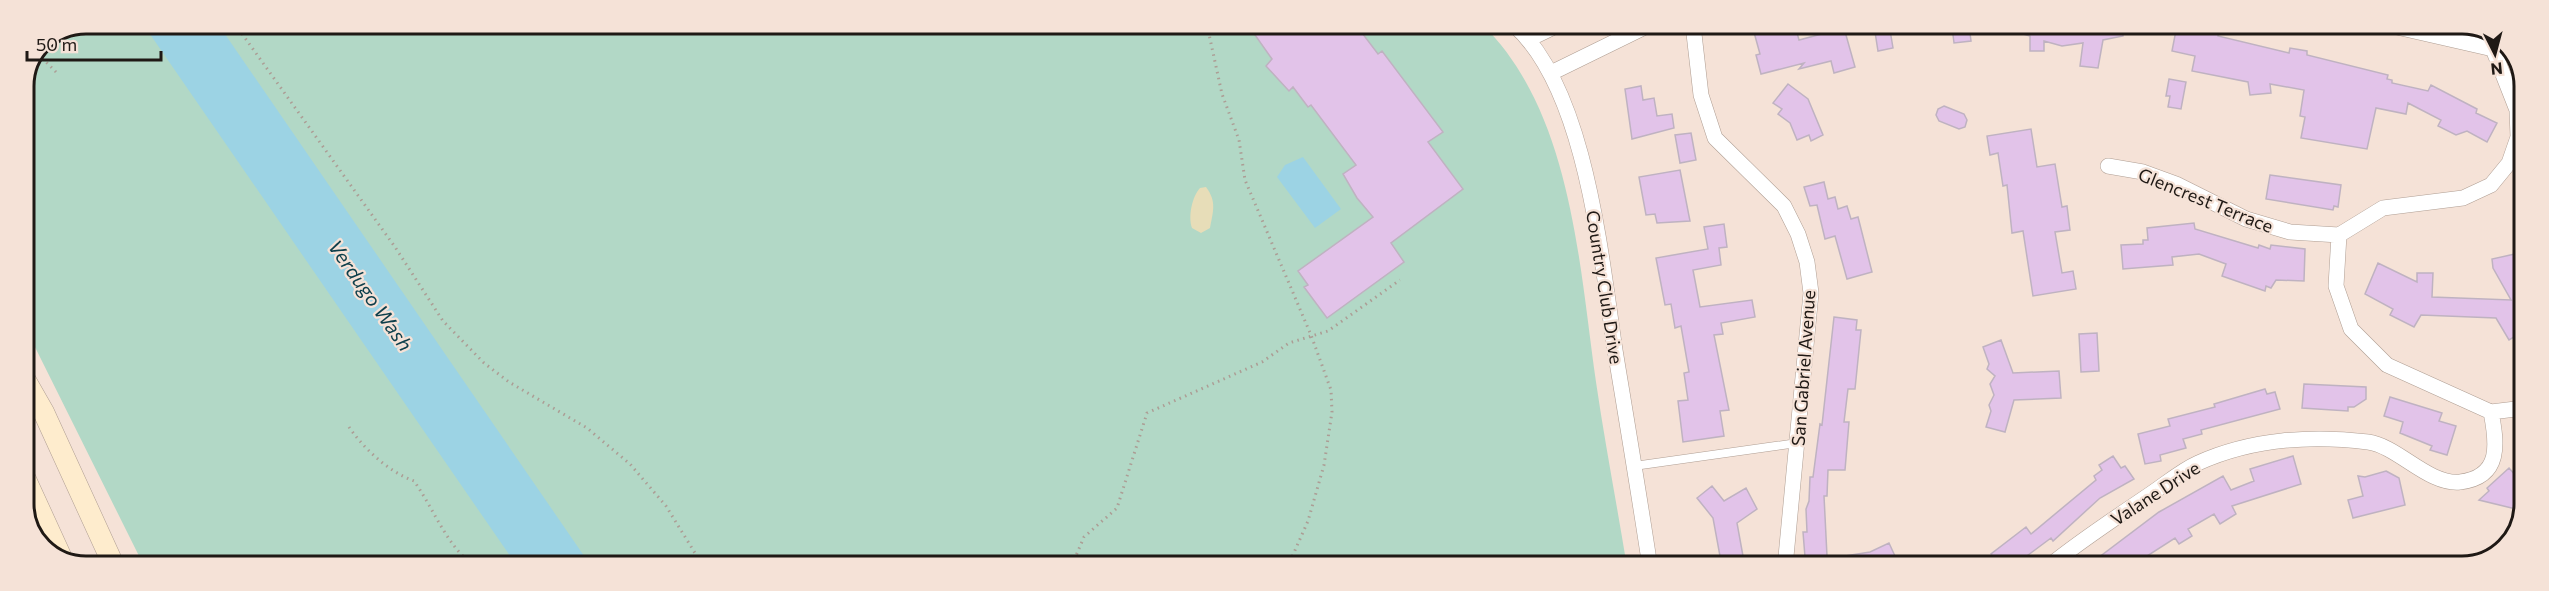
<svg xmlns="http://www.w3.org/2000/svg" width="2549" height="591" viewBox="0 0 2549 591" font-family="Commissioner,sans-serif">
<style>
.green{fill:#b2d8c6}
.sand{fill:#e7ddb8}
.water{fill:#9cd3e4}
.building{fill:#e2c3e9;stroke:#bfb2c1;stroke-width:1.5}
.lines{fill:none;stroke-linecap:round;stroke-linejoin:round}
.service-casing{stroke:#af9e93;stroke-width:9}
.minor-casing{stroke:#af9e93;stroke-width:16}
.secondary-casing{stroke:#af9e93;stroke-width:22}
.path{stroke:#ac9d95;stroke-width:3;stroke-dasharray:1.5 4.5;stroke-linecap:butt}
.service{stroke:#fff;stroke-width:8}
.minor{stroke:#fff;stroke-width:15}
.secondary{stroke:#feeccd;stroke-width:21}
.labels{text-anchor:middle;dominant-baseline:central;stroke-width:4.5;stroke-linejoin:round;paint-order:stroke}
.street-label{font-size:18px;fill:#1f1915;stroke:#f5e2d7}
.water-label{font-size:20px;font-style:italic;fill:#0d3f4b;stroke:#f5e2d7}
.rim{fill:none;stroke:#1f1915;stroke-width:3}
</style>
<rect width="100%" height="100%" fill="#f5e2d7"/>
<path class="green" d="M 87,24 L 1483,25 C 1572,113 1579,264 1596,382 C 1605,444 1617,505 1627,567 L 144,566 L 24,325 L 24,86 L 43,42 Z"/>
<path class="sand" d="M 1206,187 C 1217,202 1213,211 1210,228 L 1201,233 L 1192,228 C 1188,216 1192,197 1200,188 Z"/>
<path class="water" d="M 143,24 L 218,24 L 591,566 L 517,566 Z
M 1303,157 L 1341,209 L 1315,228 L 1277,177 L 1285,165 Z"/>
<path class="building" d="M 1248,25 L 1356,25 L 1378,54 L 1382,51 L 1443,132 L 1428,142 L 1463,189 L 1391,243 L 1404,262 L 1327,318 L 1304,287 L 1308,285 L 1298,271 L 1373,217 L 1357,198 L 1343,174 L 1356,165 L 1311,105 L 1308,107 L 1293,87 L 1289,91 L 1266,66 L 1272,59 Z
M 1752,25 L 1795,25 L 1799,40 L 1844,28 L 1855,67 L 1834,73 L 1831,61 L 1799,69 L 1804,63 L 1761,74 L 1756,55 L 1760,54 Z
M 1969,25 L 1971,41 L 1954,43 L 1952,27 Z
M 2090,25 L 2122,28 L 2123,36 L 2103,40 L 2098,68 L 2080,66 L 2083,43 L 2062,46 L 2044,41 L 2044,51 L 2030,51 L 2030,36 L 2016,32 L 2016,28 L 2090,28 Z
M 2177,25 L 2220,25 L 2218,36 L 2289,53 L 2290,48 L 2307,51 L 2307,55 L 2388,75 L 2387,79 L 2392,80 L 2392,83 L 2428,91 L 2431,85 L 2477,109 L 2476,113 L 2497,123 L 2487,142 L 2467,131 L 2456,135 L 2438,126 L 2441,120 L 2408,103 L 2406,114 L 2376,108 L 2367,149 L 2301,138 L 2305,117 L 2300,116 L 2304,90 L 2270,84 L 2271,93 L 2250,95 L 2248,82 L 2192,71 L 2195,56 L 2172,51 Z
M 1890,30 L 1893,48 L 1878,51 L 1875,32 Z
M 2169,79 L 2186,82 L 2181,109 L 2168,107 L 2170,96 L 2166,96 Z
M 1788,84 L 1808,99 L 1823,135 L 1811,141 L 1809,135 L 1797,140 L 1790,123 L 1778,114 L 1782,109 L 1773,103 Z
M 1641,86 L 1643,100 L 1654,98 L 1657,116 L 1672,114 L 1674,128 L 1632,139 L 1625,89 Z
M 1944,106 L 1964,114 L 1967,120 L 1965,127 L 1959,129 L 1939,121 L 1936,115 L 1938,109 Z
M 2031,129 L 2037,167 L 2055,164 L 2062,207 L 2067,206 L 2070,230 L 2055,232 L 2062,273 L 2073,271 L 2076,289 L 2033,296 L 2023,231 L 2012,233 L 2007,185 L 2003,186 L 1998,153 L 1990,155 L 1987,136 Z
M 1691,133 L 1696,160 L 1680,163 L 1675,135 Z
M 1680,170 L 1690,221 L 1657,223 L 1655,214 L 1646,215 L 1639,177 Z
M 2270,175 L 2341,185 L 2338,207 L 2334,206 L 2333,210 L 2266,199 Z
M 1824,182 L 1828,199 L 1835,197 L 1838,209 L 1847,206 L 1851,219 L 1858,217 L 1872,272 L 1847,279 L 1835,236 L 1825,239 L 1817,205 L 1810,206 L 1804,187 Z
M 2194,223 L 2195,229 L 2258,248 L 2259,245 L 2270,249 L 2271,245 L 2305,249 L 2304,281 L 2276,280 L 2271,288 L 2266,286 L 2265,291 L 2222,276 L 2226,264 L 2199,254 L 2172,257 L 2173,265 L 2123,269 L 2121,245 L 2143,244 L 2143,240 L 2148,240 L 2147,228 Z
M 1724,224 L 1727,247 L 1719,248 L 1721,265 L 1693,270 L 1700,307 L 1752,300 L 1755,317 L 1721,323 L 1723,334 L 1714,335 L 1729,410 L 1720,411 L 1724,436 L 1683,442 L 1678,401 L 1688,400 L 1684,373 L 1689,372 L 1681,326 L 1675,328 L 1671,304 L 1665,305 L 1656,258 L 1708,249 L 1704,227 Z
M 2524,252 L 2524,331 L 2509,340 L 2496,318 L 2421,315 L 2414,327 L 2390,315 L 2393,309 L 2365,294 L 2378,263 L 2417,282 L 2417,273 L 2433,273 L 2432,297 L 2511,300 L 2493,268 L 2492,259 Z
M 1834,317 L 1857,320 L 1856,330 L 1861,330 L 1855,389 L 1848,389 L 1844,422 L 1849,422 L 1845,470 L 1828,470 L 1827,496 L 1824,496 L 1827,556 L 1805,557 L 1803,532 L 1807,532 L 1806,509 L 1809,501 L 1810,477 L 1813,477 L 1820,424 L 1822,425 Z
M 2097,333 L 2099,371 L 2081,372 L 2079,334 Z
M 2001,340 L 2013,373 L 2059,371 L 2061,398 L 2014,400 L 2005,432 L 1986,427 L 1991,411 L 1989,405 L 1994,395 L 1990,384 L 1995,376 L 1987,369 L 1989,364 L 1983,347 Z
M 2304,384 L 2366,387 L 2366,399 L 2354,407 L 2348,407 L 2348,411 L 2302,408 Z
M 2265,389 L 2267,394 L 2275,392 L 2280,409 L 2201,430 L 2202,434 L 2183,439 L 2186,448 L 2160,455 L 2161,461 L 2145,464 L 2138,434 L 2170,426 L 2168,419 L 2215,407 L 2214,404 Z
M 2390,397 L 2442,413 L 2439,421 L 2456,426 L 2447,455 L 2430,450 L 2432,446 L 2400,433 L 2403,422 L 2384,416 Z
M 2113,456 L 2121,468 L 2125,466 L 2134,479 L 2100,498 L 2053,541 L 2051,538 L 2012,567 L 2001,567 L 1991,554 L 2026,527 L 2031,534 L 2096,480 L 2094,476 L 2102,470 L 2099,465 Z
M 2293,456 L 2301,484 L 2232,506 L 2236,514 L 2220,524 L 2214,514 L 2188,529 L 2192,536 L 2179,544 L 2175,538 L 2130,567 L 2086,567 L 2159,512 L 2223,476 L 2231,490 L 2254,481 L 2250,469 Z
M 2509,468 L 2524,485 L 2524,511 L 2479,500 L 2489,491 L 2487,488 Z
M 2386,471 L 2399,478 L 2405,505 L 2353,518 L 2348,500 L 2363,496 L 2358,476 L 2365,477 Z
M 1712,486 L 1724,501 L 1746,488 L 1757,509 L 1737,523 L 1745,567 L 1722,567 L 1713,518 L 1697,498 Z
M 1889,543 L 1900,567 L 1827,567 L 1827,559 L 1870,552 Z"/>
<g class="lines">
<defs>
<path id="service" d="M 1634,466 L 1797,443"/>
<path id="minor" d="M 1514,25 C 1586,89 1601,257 1615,350 C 1627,422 1639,494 1650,567
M 1693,25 L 1701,95 L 1715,138 L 1784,206 L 1798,234 L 1807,262 L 1811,293 L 1785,567
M 2388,25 L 2493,49
M 1529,39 L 1558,25
M 1551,73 L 1649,25
M 2108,166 L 2143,172 L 2176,184 L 2246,219 L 2290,232 L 2339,235
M 2339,235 L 2383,208 L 2463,198 L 2491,185 L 2509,163 L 2518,137 L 2517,110 L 2493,49
M 2339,235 L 2336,286 L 2351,329 L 2387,365 L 2491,412 L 2524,408
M 2048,567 C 2081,540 2117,517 2152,493 C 2167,483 2182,470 2198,463 C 2251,439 2312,435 2368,442 C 2398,446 2428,485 2460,482 C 2502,477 2497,443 2491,412"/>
<path id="secondary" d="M 24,378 L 44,413 L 114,566
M 24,476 L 62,559"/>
</defs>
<use href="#service" class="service-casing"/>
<use href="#minor" class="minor-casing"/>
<use href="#secondary" class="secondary-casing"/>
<path class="path" d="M 235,24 L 395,247 L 443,321 L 484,363 L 509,382 L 587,428 L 630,464 L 666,506 L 703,566
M 1207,25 L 1222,94 L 1239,140 L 1245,180 L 1311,335 L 1331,390 L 1332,412 L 1324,465 L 1308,521 L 1288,566
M 38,54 L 56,72
M 349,427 C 364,449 389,472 414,481 C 434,509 446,545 474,566
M 1075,566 L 1075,558 L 1084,537 L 1117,508 L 1147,413 L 1262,362 L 1289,343 L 1328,331 L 1400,280"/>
<use href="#service" class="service"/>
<use href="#minor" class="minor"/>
<use href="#secondary" class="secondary"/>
</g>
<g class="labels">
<g class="street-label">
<text transform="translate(2206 200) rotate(22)">Glencrest Terrace</text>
<text transform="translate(1605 287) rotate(81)">Country Club Drive</text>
<text transform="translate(1803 368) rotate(-86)">San Gabriel Avenue</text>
<text transform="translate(2155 493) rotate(-33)">Valane Drive</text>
</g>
<g class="water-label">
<text transform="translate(371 295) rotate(55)">Verdugo Wash</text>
</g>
</g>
<path d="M0 0H2549V591H0ZM86 34H2462A52 52 0 0 1 2514 86V504A52 52 0 0 1 2462 556H86A52 52 0 0 1 34 504V86A52 52 0 0 1 86 34Z" fill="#f5e2d7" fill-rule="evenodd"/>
<path class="rim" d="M86 34H2462A52 52 0 0 1 2514 86V504A52 52 0 0 1 2462 556H86A52 52 0 0 1 34 504V86A52 52 0 0 1 86 34Z"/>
<g transform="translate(2495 54) rotate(174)" stroke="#f5e2d7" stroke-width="4.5" paint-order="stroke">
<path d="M0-4.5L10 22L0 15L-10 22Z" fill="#1f1915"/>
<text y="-9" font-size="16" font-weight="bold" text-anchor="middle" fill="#1f1915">N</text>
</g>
<path d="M27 51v9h134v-9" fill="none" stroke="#1f1915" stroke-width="3"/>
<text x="36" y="51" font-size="18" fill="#1f1915" stroke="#f5e2d7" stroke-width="4.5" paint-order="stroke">50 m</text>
</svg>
